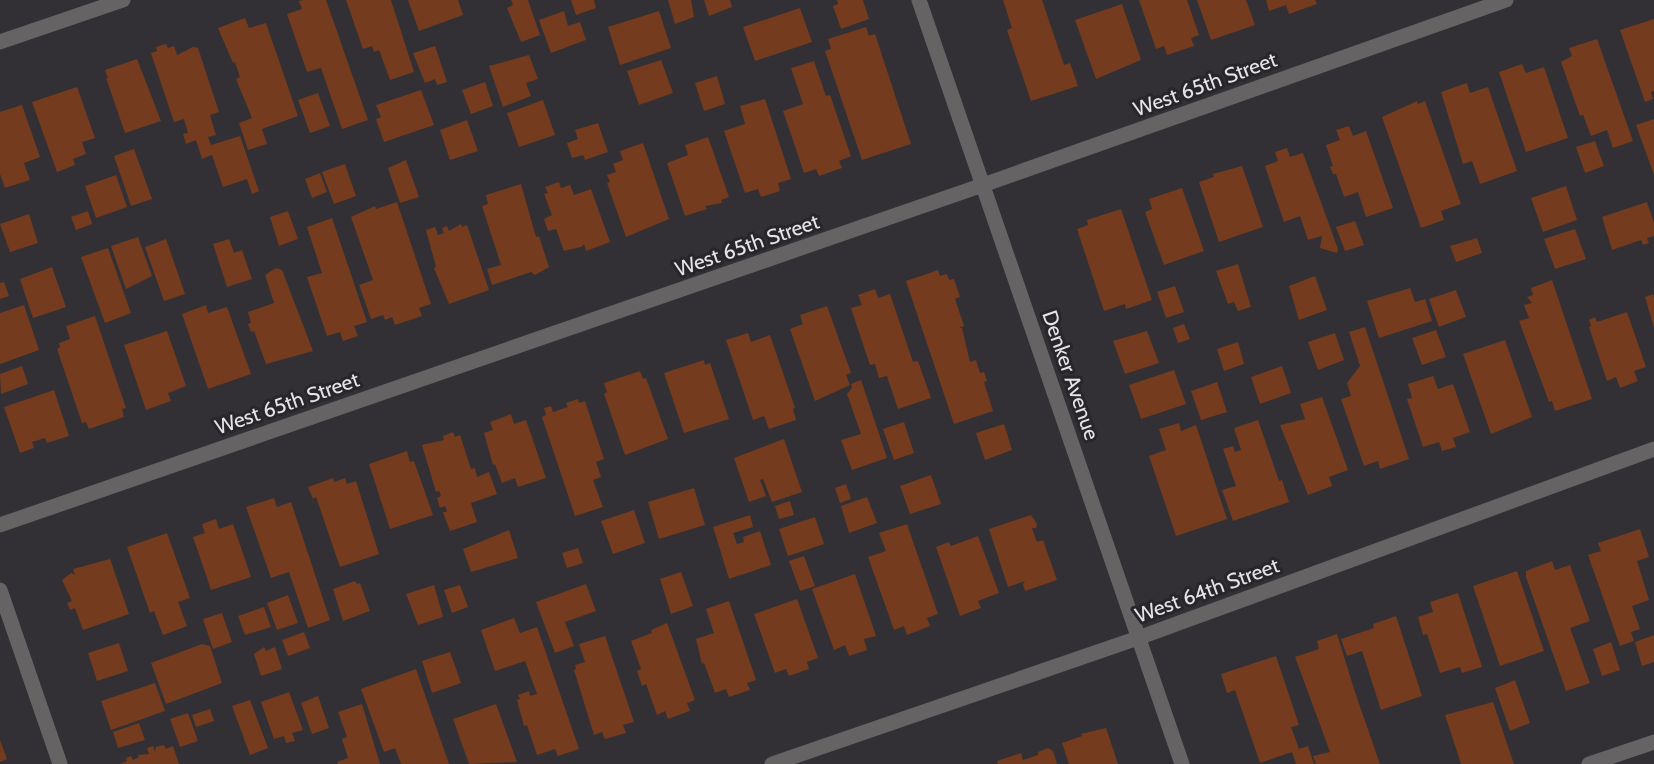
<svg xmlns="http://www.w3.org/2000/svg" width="1654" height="764" viewBox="0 0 1654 764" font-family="Cabin,sans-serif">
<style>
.building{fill:#743b1e}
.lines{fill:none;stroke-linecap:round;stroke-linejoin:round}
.minor{stroke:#666364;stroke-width:15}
.labels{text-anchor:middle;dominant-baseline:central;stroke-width:6;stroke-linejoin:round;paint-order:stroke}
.street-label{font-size:21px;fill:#e5e4e7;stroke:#28262a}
</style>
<rect width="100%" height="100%" fill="#323034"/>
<path class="building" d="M 303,0 L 326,0 L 368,120 L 342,129 L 321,68 L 307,72 L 287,14 L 302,9 L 299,1 Z
M 346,0 L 391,0 L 414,72 L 390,80 L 379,50 L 374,52 L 372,46 L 363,49 Z
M 408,0 L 458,0 L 463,15 L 419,31 Z
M 511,0 L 528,0 L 540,35 L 521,42 L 507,8 L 513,5 Z
M 571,0 L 594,0 L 596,8 L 576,15 Z
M 668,0 L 691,0 L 694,17 L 675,24 Z
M 704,0 L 730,0 L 732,7 L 709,16 Z
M 837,0 L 863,0 L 869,19 L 841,29 L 833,6 L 838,4 Z
M 1003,0 L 1042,0 L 1064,65 L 1070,63 L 1078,86 L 1031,101 L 1007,30 L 1012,28 Z
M 1139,0 L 1187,0 L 1199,35 L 1191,38 L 1194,46 L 1167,55 L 1164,46 L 1156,49 Z
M 1197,0 L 1246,0 L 1255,25 L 1211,40 Z
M 1266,0 L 1315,0 L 1317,4 L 1289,14 L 1286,5 L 1269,11 Z
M 1122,4 L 1141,60 L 1096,79 L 1075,20 Z
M 800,8 L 812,42 L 755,61 L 743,27 Z
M 564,11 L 568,26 L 580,22 L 586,40 L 551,53 L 539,20 Z
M 659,11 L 671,48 L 620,65 L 608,27 Z
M 245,18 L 249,28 L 266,23 L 298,116 L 262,129 L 267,144 L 248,150 L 239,123 L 252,118 L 236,79 L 240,77 L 235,62 L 233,63 L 218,28 Z
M 1654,19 L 1654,91 L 1651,92 L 1653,99 L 1645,102 L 1620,30 Z
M 866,27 L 869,36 L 875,34 L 911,144 L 862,160 L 825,51 L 831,49 L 828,39 Z
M 1597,39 L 1633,141 L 1613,148 L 1607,130 L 1591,136 L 1583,115 L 1580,116 L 1561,62 L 1572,56 L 1569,48 Z
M 166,44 L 168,48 L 174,46 L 177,55 L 193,47 L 198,48 L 219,112 L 210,115 L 216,135 L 208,137 L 211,145 L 240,136 L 259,191 L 252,194 L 247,179 L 223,187 L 212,155 L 202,159 L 196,140 L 186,144 L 183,134 L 188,133 L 184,119 L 174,122 L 151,53 L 157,51 L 156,47 Z
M 435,46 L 447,82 L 437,85 L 435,79 L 425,83 L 413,53 Z
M 529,55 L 538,79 L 526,83 L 531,96 L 503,107 L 489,66 Z
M 137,59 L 161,121 L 125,133 L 106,78 L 108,78 L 105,70 Z
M 661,60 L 673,93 L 639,105 L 627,71 Z
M 814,61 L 826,96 L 830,95 L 851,156 L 839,161 L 842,168 L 819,176 L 816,169 L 804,173 L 783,111 L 803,104 L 791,68 Z
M 1522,64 L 1526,73 L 1544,67 L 1568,138 L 1526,152 L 1499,72 Z
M 717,76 L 725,104 L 704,111 L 695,83 Z
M 485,82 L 493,106 L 471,114 L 462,90 Z
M 1467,83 L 1470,93 L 1488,87 L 1517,171 L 1480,184 L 1472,161 L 1463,164 L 1441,92 Z
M 77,87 L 95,138 L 82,142 L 86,154 L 73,159 L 75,165 L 57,172 L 32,102 Z
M 421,90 L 434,125 L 384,142 L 376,119 L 381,117 L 376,105 Z
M 318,93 L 330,126 L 310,133 L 298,100 Z
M 765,99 L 791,179 L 778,183 L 780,191 L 761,197 L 758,189 L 745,193 L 724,131 L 745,124 L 740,106 Z
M 543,100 L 555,135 L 519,147 L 507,113 Z
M 1417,101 L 1418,104 L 1425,101 L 1461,204 L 1441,211 L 1444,220 L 1421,228 L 1382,117 Z
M 22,105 L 40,157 L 24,163 L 30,180 L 5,188 L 0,174 L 0,112 Z
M 1654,119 L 1654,175 L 1636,125 Z
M 467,120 L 478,151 L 450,160 L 440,130 Z
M 598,123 L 608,152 L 585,160 L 583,155 L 572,158 L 567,143 L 578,139 L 575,130 Z
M 1349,126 L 1353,136 L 1366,131 L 1393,208 L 1366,217 L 1358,192 L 1344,197 L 1336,174 L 1333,174 L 1330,167 L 1333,166 L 1326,145 L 1340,140 L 1336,130 Z
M 708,137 L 729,197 L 721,200 L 722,203 L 705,206 L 707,209 L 685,216 L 667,163 L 688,155 L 685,145 Z
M 1595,141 L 1604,166 L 1585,173 L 1576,147 Z
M 643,143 L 669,219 L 626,237 L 607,183 L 610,182 L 607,175 L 616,172 L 613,164 L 623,160 L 620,151 Z
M 1287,148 L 1290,157 L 1303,153 L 1338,249 L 1337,253 L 1320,248 L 1322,236 L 1308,240 L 1300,216 L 1284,222 L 1265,166 L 1278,161 L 1275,152 Z
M 134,149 L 152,199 L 131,206 L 114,156 Z
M 406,160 L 419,197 L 400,203 L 388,168 Z
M 345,164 L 356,196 L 334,204 L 322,172 Z
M 1242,166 L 1263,227 L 1219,242 L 1199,182 L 1214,177 L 1213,174 Z
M 320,173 L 327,192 L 312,198 L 305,179 Z
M 116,175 L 127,207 L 96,218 L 85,186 Z
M 559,182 L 561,188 L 570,185 L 574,195 L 591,189 L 610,242 L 586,251 L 584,244 L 581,247 L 564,251 L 556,229 L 548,231 L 544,219 L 552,215 L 544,194 L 548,193 L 545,187 Z
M 521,184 L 536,237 L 539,236 L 549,267 L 535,275 L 531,272 L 492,285 L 487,269 L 501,265 L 482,206 L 488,204 L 486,195 Z
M 1566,186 L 1577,220 L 1543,232 L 1531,198 Z
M 1182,188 L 1204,251 L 1164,265 L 1145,212 L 1152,209 L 1149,199 Z
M 397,202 L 431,304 L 419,308 L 422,316 L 395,325 L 392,317 L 385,320 L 383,315 L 371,319 L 359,285 L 373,280 L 351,217 L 375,206 L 376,209 Z
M 1647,202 L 1654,223 L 1654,236 L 1647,238 L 1649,243 L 1643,245 L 1641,240 L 1612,250 L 1602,217 Z
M 1121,209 L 1152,300 L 1126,309 L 1125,304 L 1104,311 L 1077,229 L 1088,225 L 1087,220 Z
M 88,211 L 92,224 L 76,230 L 71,217 Z
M 288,211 L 298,239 L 279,246 L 270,217 Z
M 29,214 L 38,243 L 10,252 L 0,224 Z
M 332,218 L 367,322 L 354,326 L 358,336 L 343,341 L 340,332 L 327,336 L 307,277 L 322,273 L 307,227 Z
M 1355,221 L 1364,245 L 1345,251 L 1336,227 Z
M 461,224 L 462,227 L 467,225 L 489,290 L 449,304 L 434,268 L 436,267 L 426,230 L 435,227 L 438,235 L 444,233 L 442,228 L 447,226 L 449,231 Z
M 1575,229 L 1586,259 L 1555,269 L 1544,239 Z
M 138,237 L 152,276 L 126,289 L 111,246 Z
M 1477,238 L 1482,253 L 1456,262 L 1450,246 Z
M 166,239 L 185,294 L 164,301 L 145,247 Z
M 229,239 L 234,253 L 242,250 L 252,279 L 227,287 L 213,244 Z
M 108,248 L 131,313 L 105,323 L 81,257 Z
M 1238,264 L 1251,307 L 1238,311 L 1234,302 L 1228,304 L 1216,271 Z
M 52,267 L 66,307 L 33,318 L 20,279 Z
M 276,268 L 282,270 L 313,351 L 266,364 L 254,331 L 251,332 L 248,324 L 251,323 L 248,312 L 274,303 L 265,275 Z
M 938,270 L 940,276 L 947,274 L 949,280 L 954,279 L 960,297 L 955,299 L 964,326 L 959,328 L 962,328 L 970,362 L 976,360 L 980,373 L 984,372 L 987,381 L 984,382 L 993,411 L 954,424 L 906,281 Z
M 1315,276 L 1327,310 L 1299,320 L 1289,286 Z
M 1552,280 L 1592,399 L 1555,411 L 1552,401 L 1549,402 L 1519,321 L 1529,318 L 1524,305 L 1532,303 L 1527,297 L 1533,295 L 1531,288 Z
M 4,282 L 9,296 L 0,299 L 0,283 Z
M 1175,286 L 1184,312 L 1166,318 L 1157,292 Z
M 1410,288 L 1415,302 L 1425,299 L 1432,321 L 1379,338 L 1367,301 Z
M 875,289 L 878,298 L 890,294 L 913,362 L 918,361 L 931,398 L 898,409 L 887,376 L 879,378 L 875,364 L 870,365 L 851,308 L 862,305 L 858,295 Z
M 1456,290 L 1466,317 L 1439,327 L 1429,299 Z
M 1653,294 L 1654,298 L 1654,328 L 1645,297 Z
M 24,305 L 39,350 L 0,364 L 0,313 Z
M 206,305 L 208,313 L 227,307 L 251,374 L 208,389 L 182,314 Z
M 827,306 L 851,373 L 846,375 L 850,385 L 815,401 L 790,329 L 803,324 L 800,315 Z
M 1627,312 L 1646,367 L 1634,371 L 1638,381 L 1620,388 L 1616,377 L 1607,381 L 1589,327 L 1591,326 L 1589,320 L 1595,317 L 1597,322 Z
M 95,316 L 126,408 L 122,409 L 124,417 L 89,429 L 86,422 L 82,423 L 57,349 L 60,347 L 59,343 L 70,339 L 66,326 Z
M 1184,324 L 1190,339 L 1178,343 L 1173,328 Z
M 1365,327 L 1409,459 L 1380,469 L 1378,461 L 1364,466 L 1341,399 L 1351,396 L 1347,383 L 1360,366 L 1349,332 Z
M 1436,330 L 1446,357 L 1422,365 L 1412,338 Z
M 167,331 L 186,386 L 168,393 L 171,401 L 146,410 L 124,345 Z
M 1147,331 L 1159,363 L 1125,374 L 1113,341 Z
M 748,333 L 751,342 L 770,335 L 795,408 L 793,409 L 796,420 L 769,429 L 764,416 L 753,420 L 726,340 Z
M 1335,333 L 1344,360 L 1318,370 L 1308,342 Z
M 1505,340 L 1532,417 L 1491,434 L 1463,354 Z
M 1238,342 L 1244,364 L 1224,371 L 1217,349 Z
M 704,360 L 705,365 L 710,363 L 729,419 L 684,433 L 664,373 Z
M 22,366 L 28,384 L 1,394 L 0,374 Z
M 1282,366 L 1291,393 L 1260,404 L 1251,377 Z
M 1174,370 L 1186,404 L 1141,419 L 1129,385 Z
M 640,371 L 643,379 L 646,378 L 668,439 L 625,455 L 604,394 L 607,392 L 604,383 Z
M 1433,376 L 1438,389 L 1453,384 L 1470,432 L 1453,438 L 1456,447 L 1442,451 L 1439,442 L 1423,447 L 1407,399 L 1412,398 L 1408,384 Z
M 861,380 L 887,458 L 852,470 L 841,440 L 861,434 L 847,394 L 852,388 L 851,384 Z
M 1217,382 L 1227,412 L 1201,420 L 1191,391 Z
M 54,390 L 69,436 L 47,443 L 45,438 L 32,442 L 34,448 L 20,453 L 4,407 Z
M 1322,397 L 1348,470 L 1329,477 L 1332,486 L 1308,495 L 1280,425 L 1305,419 L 1300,404 Z
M 578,399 L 579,403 L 585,401 L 604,459 L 596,462 L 601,477 L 593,480 L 603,507 L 575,516 L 542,417 L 546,415 L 544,408 L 551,406 L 553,412 L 568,407 L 566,403 Z
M 511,414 L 514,424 L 526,420 L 546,478 L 518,487 L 515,478 L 502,483 L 495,464 L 493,465 L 484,433 L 493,430 L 490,422 Z
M 1258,420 L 1279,481 L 1282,480 L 1289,502 L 1233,521 L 1222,490 L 1236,486 L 1223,449 L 1233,446 L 1235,452 L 1241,450 L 1234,428 Z
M 904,422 L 914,453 L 894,460 L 883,429 Z
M 1179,423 L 1181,431 L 1196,425 L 1227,519 L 1176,536 L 1149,456 L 1166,450 L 1159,429 Z
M 1004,424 L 1012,450 L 985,460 L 976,433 Z
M 453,432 L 455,437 L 460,435 L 471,469 L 475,468 L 477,477 L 489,472 L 497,494 L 471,503 L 477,522 L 450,531 L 443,512 L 447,512 L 445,506 L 440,508 L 437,498 L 441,496 L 439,491 L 436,492 L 422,445 L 444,440 L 443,436 Z
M 784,439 L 802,492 L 772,502 L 763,479 L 760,480 L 766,496 L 749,502 L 734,458 Z
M 407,451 L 410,462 L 414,461 L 433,515 L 390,529 L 369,464 Z
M 931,475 L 941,504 L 910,514 L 900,486 Z
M 333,478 L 334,482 L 345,478 L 347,484 L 356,481 L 379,554 L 340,567 L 316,497 L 313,499 L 308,487 Z
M 846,484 L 851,499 L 840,503 L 835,488 Z
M 694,488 L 705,525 L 659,539 L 648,502 Z
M 867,497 L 877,523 L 849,533 L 841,506 Z
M 274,498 L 277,507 L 291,502 L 330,620 L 308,628 L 289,572 L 271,578 L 246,507 Z
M 790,501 L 794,515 L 779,519 L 775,506 Z
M 634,510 L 645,543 L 613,554 L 601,521 Z
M 750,515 L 753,527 L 733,533 L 737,544 L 744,542 L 743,537 L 760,531 L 771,565 L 729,579 L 713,527 Z
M 1031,515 L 1037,524 L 1036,528 L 1032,528 L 1037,542 L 1043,540 L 1057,580 L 1025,591 L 1023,584 L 1025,581 L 1008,587 L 989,529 Z
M 815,517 L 824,544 L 788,556 L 779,529 Z
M 216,519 L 219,529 L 233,524 L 251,577 L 211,590 L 193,537 L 205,533 L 202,524 Z
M 907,524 L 938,614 L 927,618 L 930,626 L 907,635 L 904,626 L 894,630 L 868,557 L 886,551 L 879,533 Z
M 1640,529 L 1649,557 L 1637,561 L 1649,600 L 1632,606 L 1640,629 L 1631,632 L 1634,641 L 1620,646 L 1588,555 L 1601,551 L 1598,543 Z
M 509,530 L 518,558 L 471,572 L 463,549 Z
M 167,533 L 190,598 L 178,602 L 187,626 L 163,635 L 154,611 L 150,613 L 127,547 Z
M 978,536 L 999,593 L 978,601 L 981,608 L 960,616 L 936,547 L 949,542 L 951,546 Z
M 578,548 L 583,563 L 567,568 L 562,553 Z
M 804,556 L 815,586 L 800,591 L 789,561 Z
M 110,559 L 129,614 L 83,630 L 75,608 L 70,610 L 67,603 L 72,601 L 62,580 L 71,573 L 75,575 L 73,569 Z
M 1552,561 L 1555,570 L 1570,565 L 1590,621 L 1570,628 L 1590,683 L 1566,691 L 1526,577 L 1526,571 Z
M 1517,571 L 1544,651 L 1500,666 L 1473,586 Z
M 681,572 L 693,606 L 671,614 L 660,579 Z
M 855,574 L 876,636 L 864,639 L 867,650 L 849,656 L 845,645 L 834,650 L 812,589 Z
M 355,581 L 357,584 L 360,583 L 370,611 L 343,621 L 333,589 Z
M 586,584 L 596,611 L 565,622 L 574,646 L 555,653 L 536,602 Z
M 434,585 L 443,617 L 418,625 L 406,594 Z
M 460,585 L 468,607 L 452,613 L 444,590 Z
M 1458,593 L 1482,667 L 1462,673 L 1460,667 L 1440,673 L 1427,634 L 1423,635 L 1418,617 L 1433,612 L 1430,602 Z
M 288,595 L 298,623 L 277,630 L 267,603 Z
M 797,599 L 818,658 L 807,662 L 809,669 L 789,676 L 786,669 L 775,673 L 754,614 Z
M 729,601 L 756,680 L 747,683 L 750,690 L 729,697 L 726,689 L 715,693 L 704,663 L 702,664 L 696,639 L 714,633 L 706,609 Z
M 264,607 L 271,627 L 245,635 L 238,616 Z
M 222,613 L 232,642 L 213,649 L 203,619 Z
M 1396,616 L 1422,696 L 1381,710 L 1362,651 L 1347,656 L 1341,639 L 1374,628 L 1373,624 Z
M 514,618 L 520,633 L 537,627 L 579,749 L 558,756 L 555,749 L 537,755 L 527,725 L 524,726 L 517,700 L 520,699 L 518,695 L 529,691 L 530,696 L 537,694 L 525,661 L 495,671 L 481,630 Z
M 667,623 L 695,700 L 687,703 L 690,711 L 668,719 L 665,711 L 657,715 L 646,684 L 642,686 L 637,671 L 641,669 L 631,641 L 652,633 L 651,630 Z
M 304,632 L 310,648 L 288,656 L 282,640 Z
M 1337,634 L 1355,692 L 1380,764 L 1316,764 L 1313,756 L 1330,752 L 1295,657 L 1319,649 L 1317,641 Z
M 1654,635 L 1654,662 L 1642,666 L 1635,642 Z
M 605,636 L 634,722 L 623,725 L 626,733 L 605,739 L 602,732 L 594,735 L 574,670 L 576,669 L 575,665 L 585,662 L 579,644 Z
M 1611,642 L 1620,670 L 1602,676 L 1593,649 Z
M 119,643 L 128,671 L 97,681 L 88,653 Z
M 202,644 L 210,646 L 222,683 L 166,704 L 151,663 Z
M 264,647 L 266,651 L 275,647 L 282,669 L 261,676 L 254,654 Z
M 450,652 L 461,683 L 432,693 L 422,661 Z
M 1276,656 L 1299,725 L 1291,727 L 1299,749 L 1308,746 L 1314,764 L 1296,764 L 1292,752 L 1260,763 L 1235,690 L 1227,693 L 1221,674 Z
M 416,669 L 449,764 L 401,764 L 395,748 L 384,752 L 361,689 Z
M 1515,680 L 1530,723 L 1510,731 L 1495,688 Z
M 155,683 L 165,711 L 111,730 L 101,701 Z
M 289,692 L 303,730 L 292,733 L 295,741 L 286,743 L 284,736 L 274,739 L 261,702 Z
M 318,696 L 329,728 L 312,734 L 301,703 Z
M 250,700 L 268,748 L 250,755 L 232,706 Z
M 1493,702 L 1514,764 L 1461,764 L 1445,715 Z
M 362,704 L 380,764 L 338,764 L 337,762 L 348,758 L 342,739 L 347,737 L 338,712 Z
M 496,704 L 517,762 L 469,764 L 453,719 Z
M 210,709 L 214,721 L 196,727 L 192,715 Z
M 188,713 L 198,741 L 180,747 L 170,719 Z
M 139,723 L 145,740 L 118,748 L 113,732 Z
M 1106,728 L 1118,764 L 1069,764 L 1062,743 L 1082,736 L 1081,734 Z
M 0,740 L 7,759 L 0,762 Z
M 164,745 L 166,749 L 173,746 L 179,764 L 120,764 L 127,761 L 126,758 L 131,756 L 133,760 L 139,757 L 138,755 L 149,754 L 147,748 L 153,746 L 155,752 L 156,747 Z
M 1048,748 L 1053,751 L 1057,764 L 998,764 L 997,761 L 1021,753 L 1023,760 L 1038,755 L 1038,752 Z"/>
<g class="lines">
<path class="minor" d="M 919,0 L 1182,764
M 0,42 L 123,0
M 0,525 L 983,185 L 1506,0
M 0,590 L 60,764
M 772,764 L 1138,638 L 1654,449
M 1589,764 L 1654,742"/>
</g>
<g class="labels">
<g class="street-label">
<text transform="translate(1205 84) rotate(-20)">West 65th Street</text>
<text transform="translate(747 245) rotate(-19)">West 65th Street</text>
<text transform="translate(1071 375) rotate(71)">Denker Avenue</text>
<text transform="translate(287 403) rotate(-19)">West 65th Street</text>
<text transform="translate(1207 590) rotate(-20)">West 64th Street</text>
</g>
</g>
</svg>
